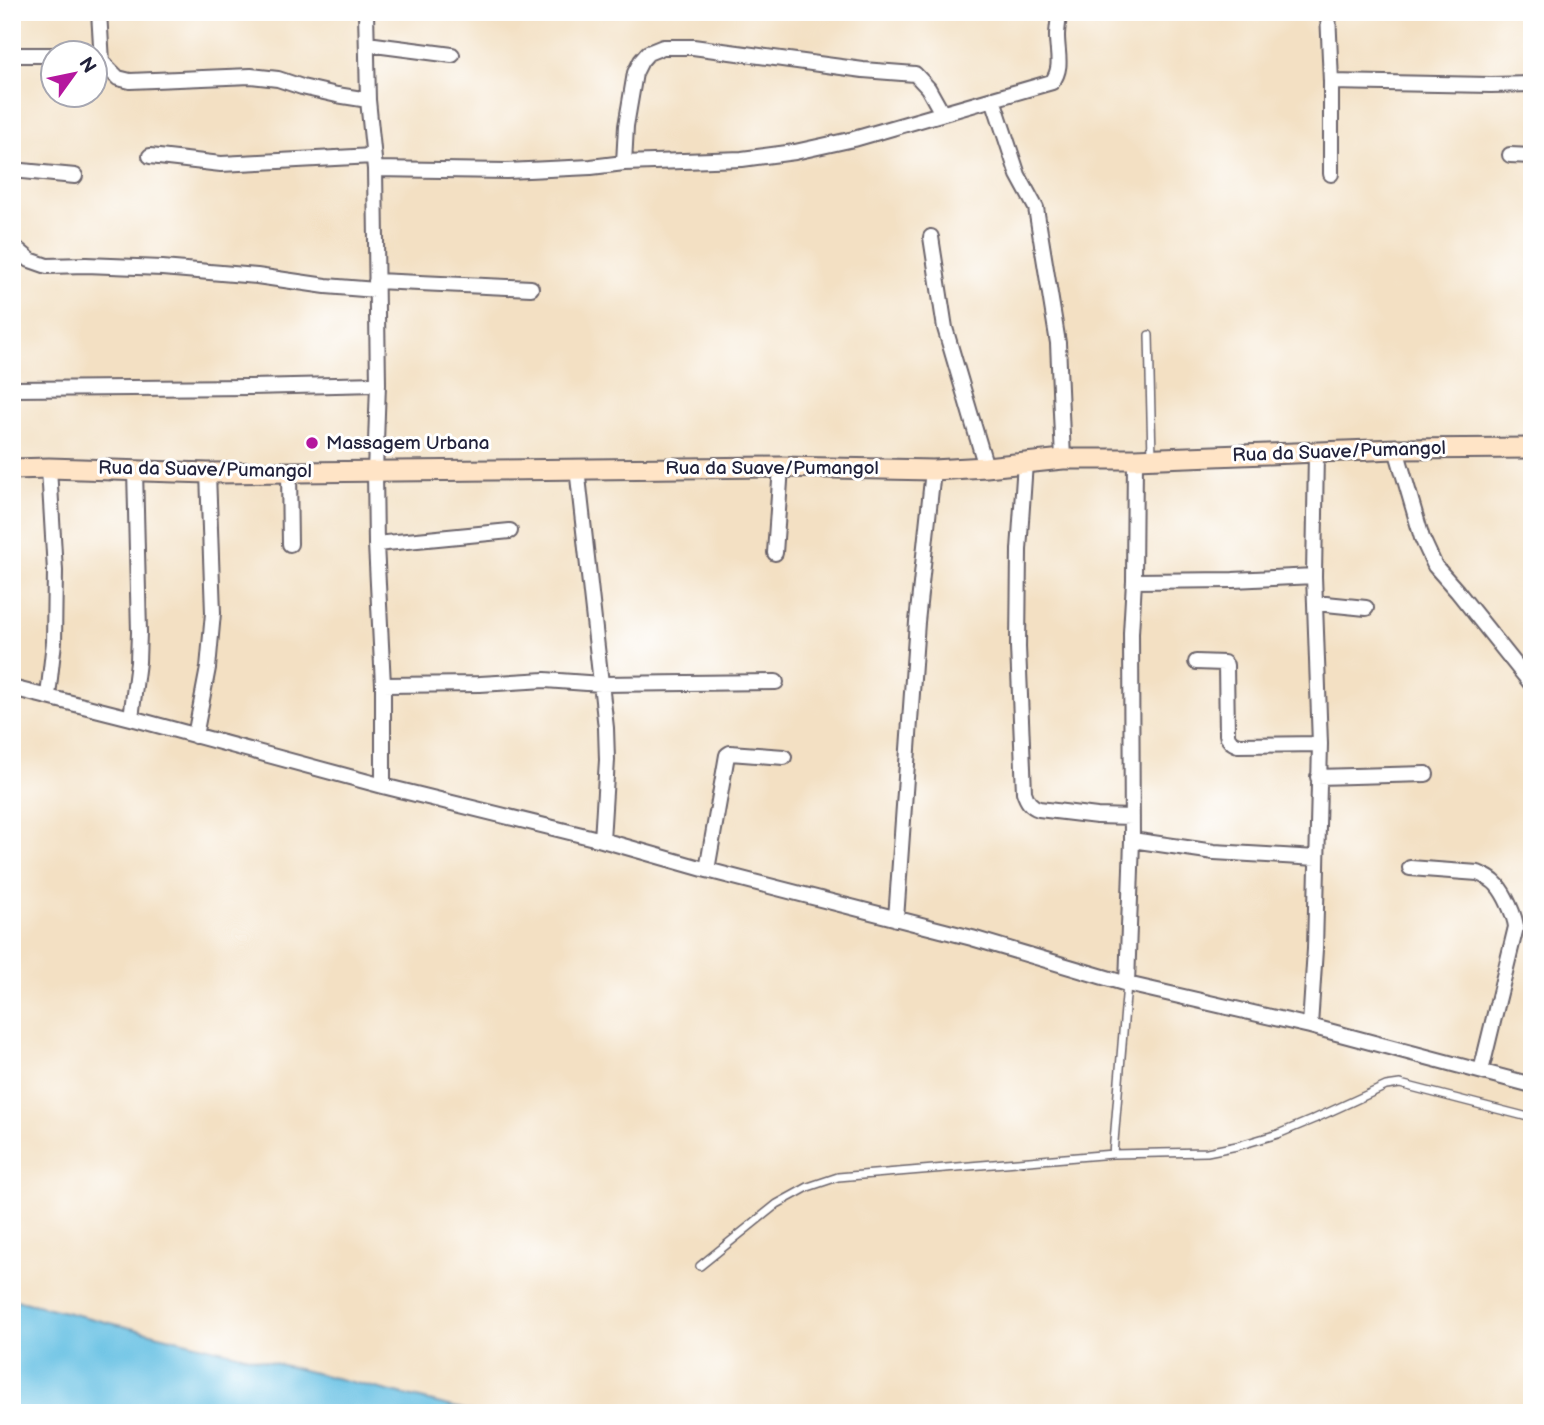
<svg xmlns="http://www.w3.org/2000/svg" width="1544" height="1425" viewBox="0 0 1544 1425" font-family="'Balsamiq Sans',sans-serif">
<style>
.water{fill:#65c0e3;stroke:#44718f;stroke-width:2}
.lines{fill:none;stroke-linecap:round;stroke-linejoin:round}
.lane-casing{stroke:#6b646b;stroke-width:10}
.street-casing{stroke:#6b646b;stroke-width:18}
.secondary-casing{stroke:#6b646b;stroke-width:23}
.lane{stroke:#fff;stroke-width:7}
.street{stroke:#fff;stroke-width:14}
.secondary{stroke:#ffe4c6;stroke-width:19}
.poi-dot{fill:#b5179e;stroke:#fff;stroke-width:2.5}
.labels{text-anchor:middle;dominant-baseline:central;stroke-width:6;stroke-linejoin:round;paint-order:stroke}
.poi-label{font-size:19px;fill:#22223b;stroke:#fff;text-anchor:start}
.street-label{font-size:19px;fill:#22223b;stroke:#fff}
</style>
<rect width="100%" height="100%" fill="#fff"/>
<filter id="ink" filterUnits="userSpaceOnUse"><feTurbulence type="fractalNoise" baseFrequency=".0143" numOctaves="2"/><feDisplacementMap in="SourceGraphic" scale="14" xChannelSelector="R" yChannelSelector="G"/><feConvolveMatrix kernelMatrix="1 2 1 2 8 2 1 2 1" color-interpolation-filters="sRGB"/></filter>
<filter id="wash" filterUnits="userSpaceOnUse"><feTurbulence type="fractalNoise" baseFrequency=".00686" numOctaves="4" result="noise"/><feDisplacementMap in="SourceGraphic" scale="28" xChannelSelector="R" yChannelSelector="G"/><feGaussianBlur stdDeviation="1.57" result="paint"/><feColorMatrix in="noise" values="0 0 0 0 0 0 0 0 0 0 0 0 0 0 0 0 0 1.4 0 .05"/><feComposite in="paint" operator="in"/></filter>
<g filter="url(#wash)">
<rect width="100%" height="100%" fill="#f3e0c3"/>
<path class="water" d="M 12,1299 L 478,1413 L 12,1413 Z"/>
</g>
<g filter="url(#ink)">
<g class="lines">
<defs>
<path id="lane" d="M 1149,335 L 1152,457
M 1113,1154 L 1127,984
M 700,1266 L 777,1204 L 808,1187 L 838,1177 L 1113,1154 L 1207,1152 L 1237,1146 L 1278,1134 L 1314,1119 L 1386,1086 L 1400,1084 L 1532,1118"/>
<path id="street" d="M 99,12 L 102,62
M 366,12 L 368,100 L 375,169 L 378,384 L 375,472 L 376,544 L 383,685 L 383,786
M 1328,12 L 1331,82 L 1331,174
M 367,44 L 452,55
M 12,55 L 52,55
M 94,61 L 102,62 L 118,78 L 130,81 L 251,76 L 278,79 L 302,87 L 337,95 L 368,100
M 1331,82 L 1491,85 L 1532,84
M 993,99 L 1018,175 L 1036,208 L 1058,343 L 1063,459
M 1510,155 L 1532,156
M 150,156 L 221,164 L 373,156
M 624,163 L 626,126 L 635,73 L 641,61 L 648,53 L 663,47 L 693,47 L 863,70 L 915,74 L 928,88 L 942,113
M 375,169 L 507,171 L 591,167 L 624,163 L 742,159 L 795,152 L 854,139 L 1052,82 C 1063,68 1057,53 1057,36 C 1057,28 1059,20 1059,12
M 12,170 L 75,176
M 931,237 L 945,328 L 986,467
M 12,245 L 30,260 L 47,266 L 86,265 L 162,268 L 257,276 L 326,286 L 376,290
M 376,281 L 531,288
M 12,389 L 250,387 L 378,384
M 1396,449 L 1422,538 L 1435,566 L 1457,591 L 1532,685
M 1025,463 L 1019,550 L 1018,647 L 1024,792 C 1027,801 1030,806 1039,809 L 1097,816 L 1132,817
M 577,468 L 606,728 L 607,760 L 602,840
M 289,472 L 290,544
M 376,544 L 510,531
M 775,553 L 781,467
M 1134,581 L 1233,580 L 1314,576
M 1316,603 L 1366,608
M 1196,662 L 1224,663 L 1226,665 L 1227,734 C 1228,740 1232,743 1238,745 L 1320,744
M 383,685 L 480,684 L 545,680 L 601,684 L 776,682
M 12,688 L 131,718 L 383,786 L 602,840 L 707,870 L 972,938 L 1127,984 L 1310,1026 L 1532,1085
M 48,696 L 54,642 L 55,571 L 49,468
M 131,718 L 138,662 L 139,632 L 135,470
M 195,736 L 208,668 L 213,613 L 208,473
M 1318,777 L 1426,774
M 1132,840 L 1214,852 L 1317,858
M 1410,868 L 1478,873 C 1485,876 1492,879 1497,885 C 1505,894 1515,916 1516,927 L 1481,1071
M 707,870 L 727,755 L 730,753 L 784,757
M 896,919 L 917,622 L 933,470
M 1127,984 L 1132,840 L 1131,633 L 1134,581 L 1135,459
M 1310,1026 L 1315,949 L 1320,744 L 1314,576 L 1316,452"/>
<path id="secondary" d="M 12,469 L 49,468 L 208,473 L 781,467 L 933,470 L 986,467 L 1063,459 L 1135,459 L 1396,449 L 1532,448"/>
</defs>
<use href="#lane" class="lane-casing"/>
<use href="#street" class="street-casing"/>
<use href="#secondary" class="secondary-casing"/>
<use href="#lane" class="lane"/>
<use href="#street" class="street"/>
<use href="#secondary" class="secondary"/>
</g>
</g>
<circle class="poi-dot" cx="312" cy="443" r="7"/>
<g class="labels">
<g class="poi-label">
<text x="326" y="443">Massagem Urbana</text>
</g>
<g class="street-label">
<text transform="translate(1339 452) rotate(-2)">Rua da Suave/Pumangol</text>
<text x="772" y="468">Rua da Suave/Pumangol</text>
<text transform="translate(205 470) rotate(1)">Rua da Suave/Pumangol</text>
</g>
</g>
<rect width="1544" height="1425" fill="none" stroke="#fff" stroke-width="42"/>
<g transform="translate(74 74) rotate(57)"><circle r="33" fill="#ffffff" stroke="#a7a7b1" stroke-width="2"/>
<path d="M0-5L12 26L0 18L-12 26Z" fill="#b5179e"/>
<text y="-10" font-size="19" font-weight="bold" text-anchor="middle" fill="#22223b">N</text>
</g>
</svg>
